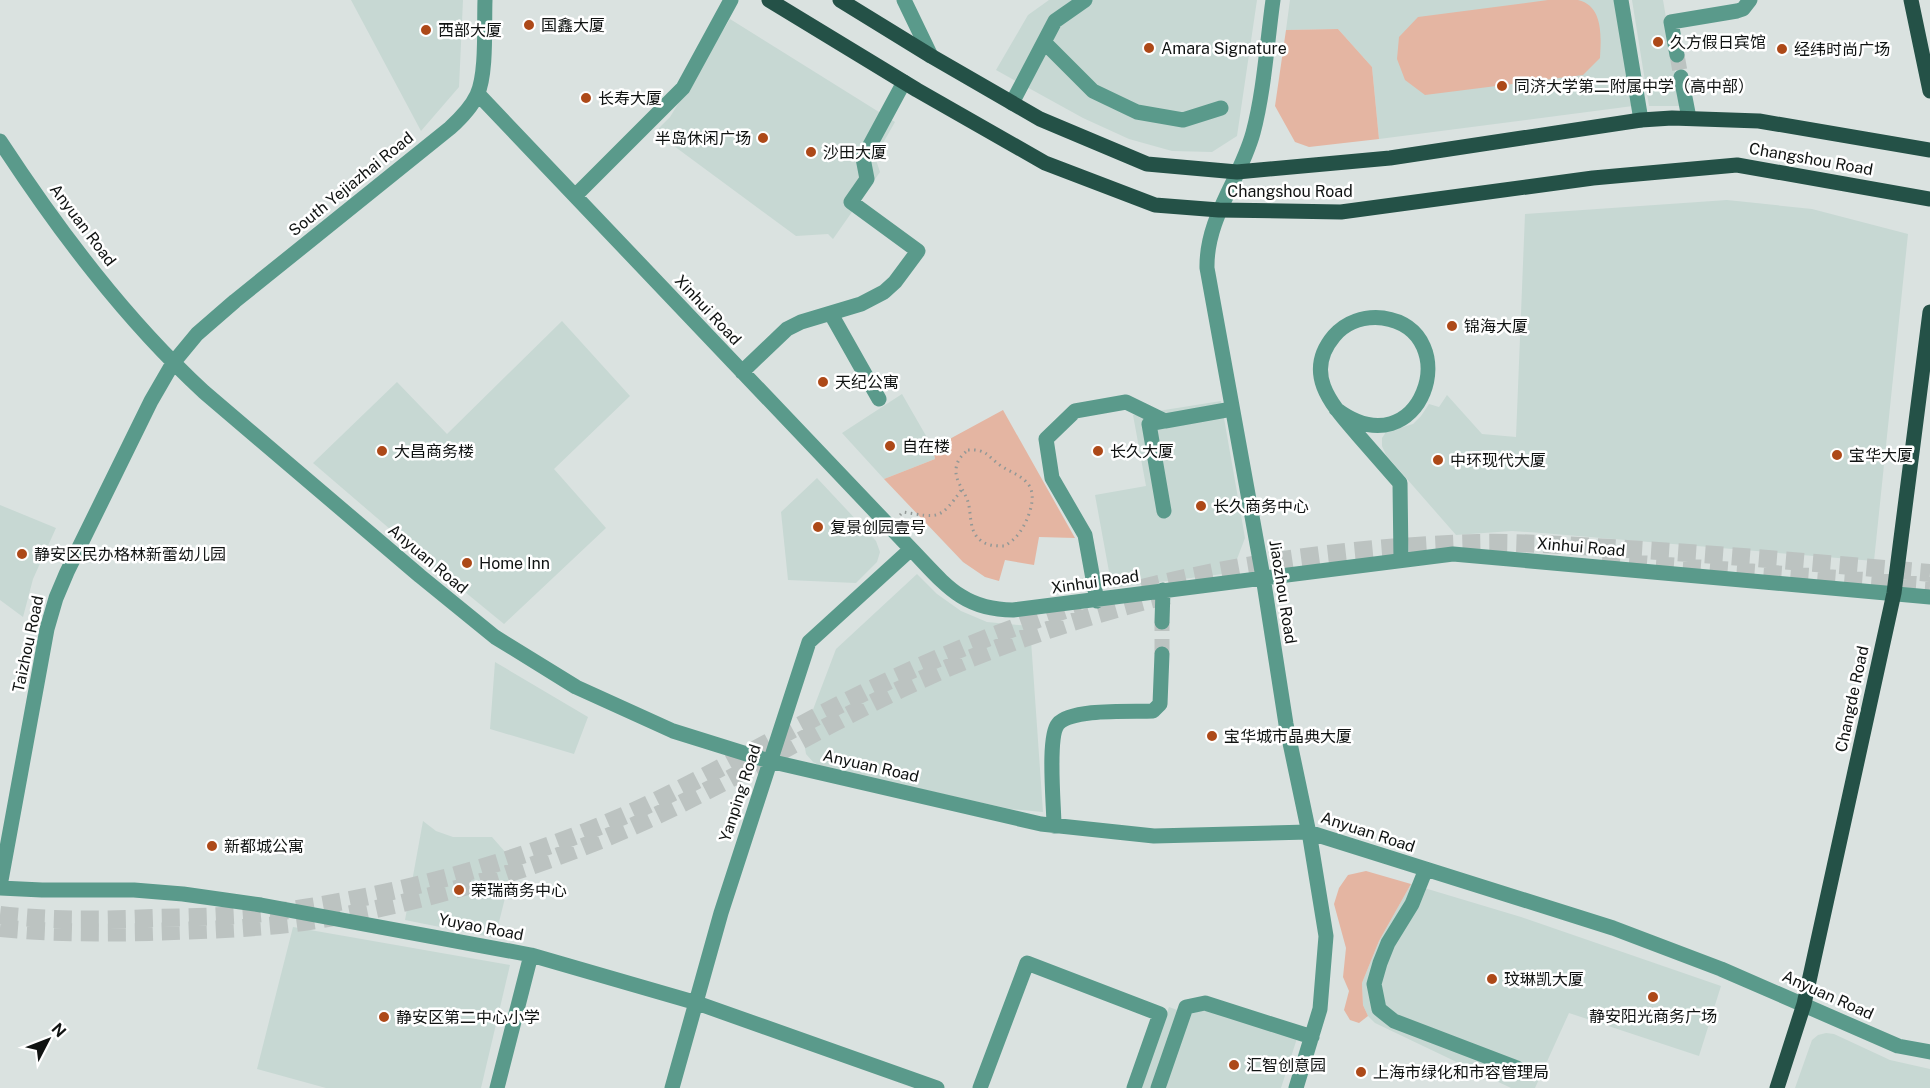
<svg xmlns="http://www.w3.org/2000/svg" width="1930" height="1088" viewBox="0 0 1930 1088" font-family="'Public Sans','Noto Sans SC',sans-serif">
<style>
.built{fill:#c7d8d3}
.green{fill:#e4b5a2}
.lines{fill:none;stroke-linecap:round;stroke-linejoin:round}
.minor-tunnel{stroke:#bcc3c1;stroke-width:15;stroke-dasharray:15 8;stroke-linecap:butt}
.highway-tunnel{stroke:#bcc3c1;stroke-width:18;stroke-dasharray:18 9;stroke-linecap:butt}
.path{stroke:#929896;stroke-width:3;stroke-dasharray:1.5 4.5;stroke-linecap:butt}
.minor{stroke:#5a9a8b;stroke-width:15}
.major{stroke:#245147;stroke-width:15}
.poi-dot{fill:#ad4918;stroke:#fff;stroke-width:2}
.labels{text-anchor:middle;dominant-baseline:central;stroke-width:5;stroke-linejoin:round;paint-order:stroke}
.poi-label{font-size:16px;fill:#101312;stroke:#fff;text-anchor:start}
.street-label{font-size:16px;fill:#101312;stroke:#fff}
</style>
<rect width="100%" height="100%" fill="#dae2e0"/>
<path class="built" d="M 351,0 L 463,0 L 459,87 L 421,131 Z
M 1049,0 L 1257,0 L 1237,136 L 1212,152 L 1172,151 L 1129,139 L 1083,118 L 996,70 L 1028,15 Z
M 1290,0 L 1615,0 L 1633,106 L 1379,139 L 1372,67 L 1338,29 L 1286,30 Z
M 1632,0 L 1663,0 L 1681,106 L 1649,106 Z
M 730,19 L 895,122 L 875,157 L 880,172 L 833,239 L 828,234 L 796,236 L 655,132 L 670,117 Z
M 1727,200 L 1812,209 L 1908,234 L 1874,561 L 1542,533 L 1512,531 L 1456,535 L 1386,455 L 1382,446 L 1382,438 L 1386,432 L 1413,424 L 1421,416 L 1429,404 L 1439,407 L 1447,395 L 1482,434 L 1516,437 L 1525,214 Z
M 562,321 L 630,396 L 554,469 L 606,528 L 504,624 L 426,560 L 313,463 L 397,382 L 447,434 Z
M 902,394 L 933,448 L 935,459 L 884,479 L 842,433 Z
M 1221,401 L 1245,538 L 1237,559 L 1223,574 L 1112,588 L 1095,495 L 1146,486 L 1133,415 Z
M 817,478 L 876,541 L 880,552 L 877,562 L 856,583 L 788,580 L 781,512 Z
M 0,505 L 56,528 L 33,579 L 23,617 L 0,600 Z
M 917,574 L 937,594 L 961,611 L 987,622 L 1030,626 L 1043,812 L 1010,809 L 822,767 L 813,762 L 806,754 L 803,736 L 836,649 Z
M 495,662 L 588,717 L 574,754 L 490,729 Z
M 423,821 L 436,831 L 453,837 L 492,837 L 514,862 L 495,938 L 405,920 Z
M 1411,884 L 1521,917 L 1721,986 L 1699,1056 L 1569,1013 L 1535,1088 L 1511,1088 L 1375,1023 L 1368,1016 L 1363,1005 L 1362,983 L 1379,941 Z
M 293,927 L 510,965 L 481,1088 L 326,1088 L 257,1069 Z
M 1183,1003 L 1300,1029 L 1281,1088 L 1139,1088 L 1169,1007 L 1180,1011 Z
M 1826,1033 L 1834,1034 L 1890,1060 L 1930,1069 L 1930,1088 L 1795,1088 L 1812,1040 L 1818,1035 Z"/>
<path class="green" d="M 1548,0 C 1557,0 1569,0 1578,0 C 1604,6 1601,38 1600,58 L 1583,75 L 1425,95 L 1405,80 L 1397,59 L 1399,37 L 1418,17 Z
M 1338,29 L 1372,67 L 1379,139 L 1309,147 L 1295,142 L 1275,106 L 1286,30 Z
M 1003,410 L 1075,538 L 1039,537 L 1034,565 L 1005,560 L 999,581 L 985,577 L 963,562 L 884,479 L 935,459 L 933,448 Z
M 1366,871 L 1411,884 L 1379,941 L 1362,983 L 1363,1005 L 1368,1016 L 1359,1023 L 1350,1020 L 1344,1010 L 1349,991 L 1343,977 L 1346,948 L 1334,904 L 1339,888 L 1348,875 Z"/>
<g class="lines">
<path class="minor-tunnel" d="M 1677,55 L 1681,77
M 1162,654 L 1162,622"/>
<path class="highway-tunnel" d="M 1602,561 L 1930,586
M 1142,588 C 1251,561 1365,546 1478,543 C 1527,542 1578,546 1627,549 C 1728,555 1829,564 1930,573
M 0,915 C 51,921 103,920 155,918 C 204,917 255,916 304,908 C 418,890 538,856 643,807 C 702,779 759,747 816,717 C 901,672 989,634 1080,605
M 0,928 C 49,933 99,933 149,932 C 200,930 253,929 303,922 C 416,906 544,867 647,820 C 734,780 815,730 901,689 C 987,648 1077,618 1169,595"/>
<path class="path" d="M 968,450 C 987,449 987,456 1001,466 C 1010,472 1021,475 1028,484 C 1039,497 1026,526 1016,537 C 1013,540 1009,543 1005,546 C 996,546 986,546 979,539 C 968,529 972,511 967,499 C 963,489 955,480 956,469 C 957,460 962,455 968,450 Z
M 900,515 L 903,512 C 939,518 940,520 962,489"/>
<path class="minor" d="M 904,0 L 931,56
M 1273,0 C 1267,43 1264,92 1253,133 C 1240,180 1206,218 1207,268 L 1263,577 L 1286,724 L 1310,838 L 1326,936 L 1320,1009 L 1296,1088
M 1621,0 L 1641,120
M 1044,42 L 1093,91 L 1137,112 L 1183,120 L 1221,108
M 1677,55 L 1671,22 L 1737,11 L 1743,9 L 1750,0
M 1681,77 L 1689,118
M 478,94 L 911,549 C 944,583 962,610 1013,610 L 1453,554 L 1930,597
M 1012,103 L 1055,21 L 1085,0
M 0,141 C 59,231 125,319 204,392 L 420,576 L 495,637 L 576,687 L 673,731 L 769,761 L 1041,824 L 1154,836 L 1308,832 L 1613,928 L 1721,969 L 1898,1046 L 1930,1052
M 575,196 L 683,88 L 731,0
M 831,314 L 879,399
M 742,372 L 787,329 L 801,322 L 861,304 L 884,292 L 895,282 L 918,251 L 851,202 L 867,179 L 863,158 L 904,82
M 1336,409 C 1421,473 1468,331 1383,318 C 1364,316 1346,322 1334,336 C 1302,374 1333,406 1358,435 C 1372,451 1386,467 1400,483 L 1401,560
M 1164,511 L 1149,424 L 1165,421
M 1097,601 L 1085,535 L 1052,478 L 1046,439 L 1075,411 L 1126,402 L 1165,421 L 1232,409
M 1162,622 L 1163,590
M 1054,826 C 1054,806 1047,737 1058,724 C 1072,708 1132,712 1153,711 L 1160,704 L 1162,654
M 1426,869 L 1412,904 L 1388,943 L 1380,963 L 1374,984 L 1379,1009 L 1394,1021 L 1517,1068
M 0,886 L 47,629 L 56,598 L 67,572 L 151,401 L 173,363 L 197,334 L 235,301 L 450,128 C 461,118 471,108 477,95 C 487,74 484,25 485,0
M 0,888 L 42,890 L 134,890 L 183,894 L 261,905 L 531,955 L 697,1003 L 937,1088
M 497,1088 L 531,955
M 672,1088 L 721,913 L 809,642 L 911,549
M 980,1088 L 1027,963 L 1160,1014 L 1134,1088
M 1158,1088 L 1186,1007 L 1205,1003 L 1312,1037"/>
<path class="major" d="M 769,0 L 917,90 L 1045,163 L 1155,205 L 1219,210 L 1341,212 L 1593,178 L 1737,165 L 1930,199
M 840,0 L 931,56 L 1040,119 L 1147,164 L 1237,172 L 1390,158 L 1641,120 L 1672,118 L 1759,121 L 1930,150
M 1911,0 L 1930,91
M 1777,1088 L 1804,1004 L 1894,593 L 1930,312"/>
</g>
<g class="poi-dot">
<circle cx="529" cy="25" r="6"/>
<circle cx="426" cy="30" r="6"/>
<circle cx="1658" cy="42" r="6"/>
<circle cx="1149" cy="48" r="6"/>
<circle cx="1782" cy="49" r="6"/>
<circle cx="1502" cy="86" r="6"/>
<circle cx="586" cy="98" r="6"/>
<circle cx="763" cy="138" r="6"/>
<circle cx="811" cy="152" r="6"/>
<circle cx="1452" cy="326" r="6"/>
<circle cx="823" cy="382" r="6"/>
<circle cx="890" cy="446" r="6"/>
<circle cx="382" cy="451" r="6"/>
<circle cx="1098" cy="451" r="6"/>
<circle cx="1837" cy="455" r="6"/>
<circle cx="1438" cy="460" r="6"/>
<circle cx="1201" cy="506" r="6"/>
<circle cx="818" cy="527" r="6"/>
<circle cx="22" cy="554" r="6"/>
<circle cx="467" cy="563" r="6"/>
<circle cx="1212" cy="736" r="6"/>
<circle cx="212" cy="846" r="6"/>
<circle cx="459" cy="890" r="6"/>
<circle cx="1492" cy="979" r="6"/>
<circle cx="1653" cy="997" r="6"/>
<circle cx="384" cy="1017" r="6"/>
<circle cx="1234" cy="1065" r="6"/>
<circle cx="1361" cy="1072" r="6"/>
</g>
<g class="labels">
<g class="poi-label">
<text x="541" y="25">国鑫大厦</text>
<text x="438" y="30">西部大厦</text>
<text x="1670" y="42">久方假日宾馆</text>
<text x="1161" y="48">Amara Signature</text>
<text x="1794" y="49">经纬时尚广场</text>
<text x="1514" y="86">同济大学第二附属中学（高中部）</text>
<text x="598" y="98">长寿大厦</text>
<text x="751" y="138" text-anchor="end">半岛休闲广场</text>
<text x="823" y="152">沙田大厦</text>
<text x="1464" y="326">锦海大厦</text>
<text x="835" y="382">天纪公寓</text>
<text x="902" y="446">自在楼</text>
<text x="394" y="451">大昌商务楼</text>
<text x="1110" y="451">长久大厦</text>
<text x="1849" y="455">宝华大厦</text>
<text x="1450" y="460">中环现代大厦</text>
<text x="1213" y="506">长久商务中心</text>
<text x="830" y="527">复景创园壹号</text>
<text x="34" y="554">静安区民办格林新蕾幼儿园</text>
<text x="479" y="563">Home Inn</text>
<text x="1224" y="736">宝华城市晶典大厦</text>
<text x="224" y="846">新都城公寓</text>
<text x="471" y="890">荣瑞商务中心</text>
<text x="1504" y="979">玟琳凯大厦</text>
<text x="1653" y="1016" text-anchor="middle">静安阳光商务广场</text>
<text x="396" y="1017">静安区第二中心小学</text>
<text x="1246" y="1065">汇智创意园</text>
<text x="1373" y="1072">上海市绿化和市容管理局</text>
</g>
<g class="street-label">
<text transform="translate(1811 159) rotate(10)">Changshou Road</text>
<text transform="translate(351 184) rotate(-39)">South Yejiazhai Road</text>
<text x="1290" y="191">Changshou Road</text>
<text transform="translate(83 225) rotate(53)">Anyuan Road</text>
<text transform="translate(708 310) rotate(47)">Xinhui Road</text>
<text transform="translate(1581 547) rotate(5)">Xinhui Road</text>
<text transform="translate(428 559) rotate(40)">Anyuan Road</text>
<text transform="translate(1095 582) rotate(-8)">Xinhui Road</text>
<text transform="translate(1283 592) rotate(81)">Jiaozhou Road</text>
<text transform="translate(28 644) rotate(-78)">Taizhou Road</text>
<text transform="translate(1852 699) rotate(-78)">Changde Road</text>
<text transform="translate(871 766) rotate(13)">Anyuan Road</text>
<text transform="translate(740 793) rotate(-72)">Yanping Road</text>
<text transform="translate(1368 832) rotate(18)">Anyuan Road</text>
<text transform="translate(481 927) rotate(11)">Yuyao Road</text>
<text transform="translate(1828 995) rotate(24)">Anyuan Road</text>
</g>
</g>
<g transform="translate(48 1040) rotate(48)" stroke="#ffffff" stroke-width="4.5" paint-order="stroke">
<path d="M0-4.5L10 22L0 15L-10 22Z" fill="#101312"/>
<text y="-9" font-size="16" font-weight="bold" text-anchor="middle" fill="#101312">N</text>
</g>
</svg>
